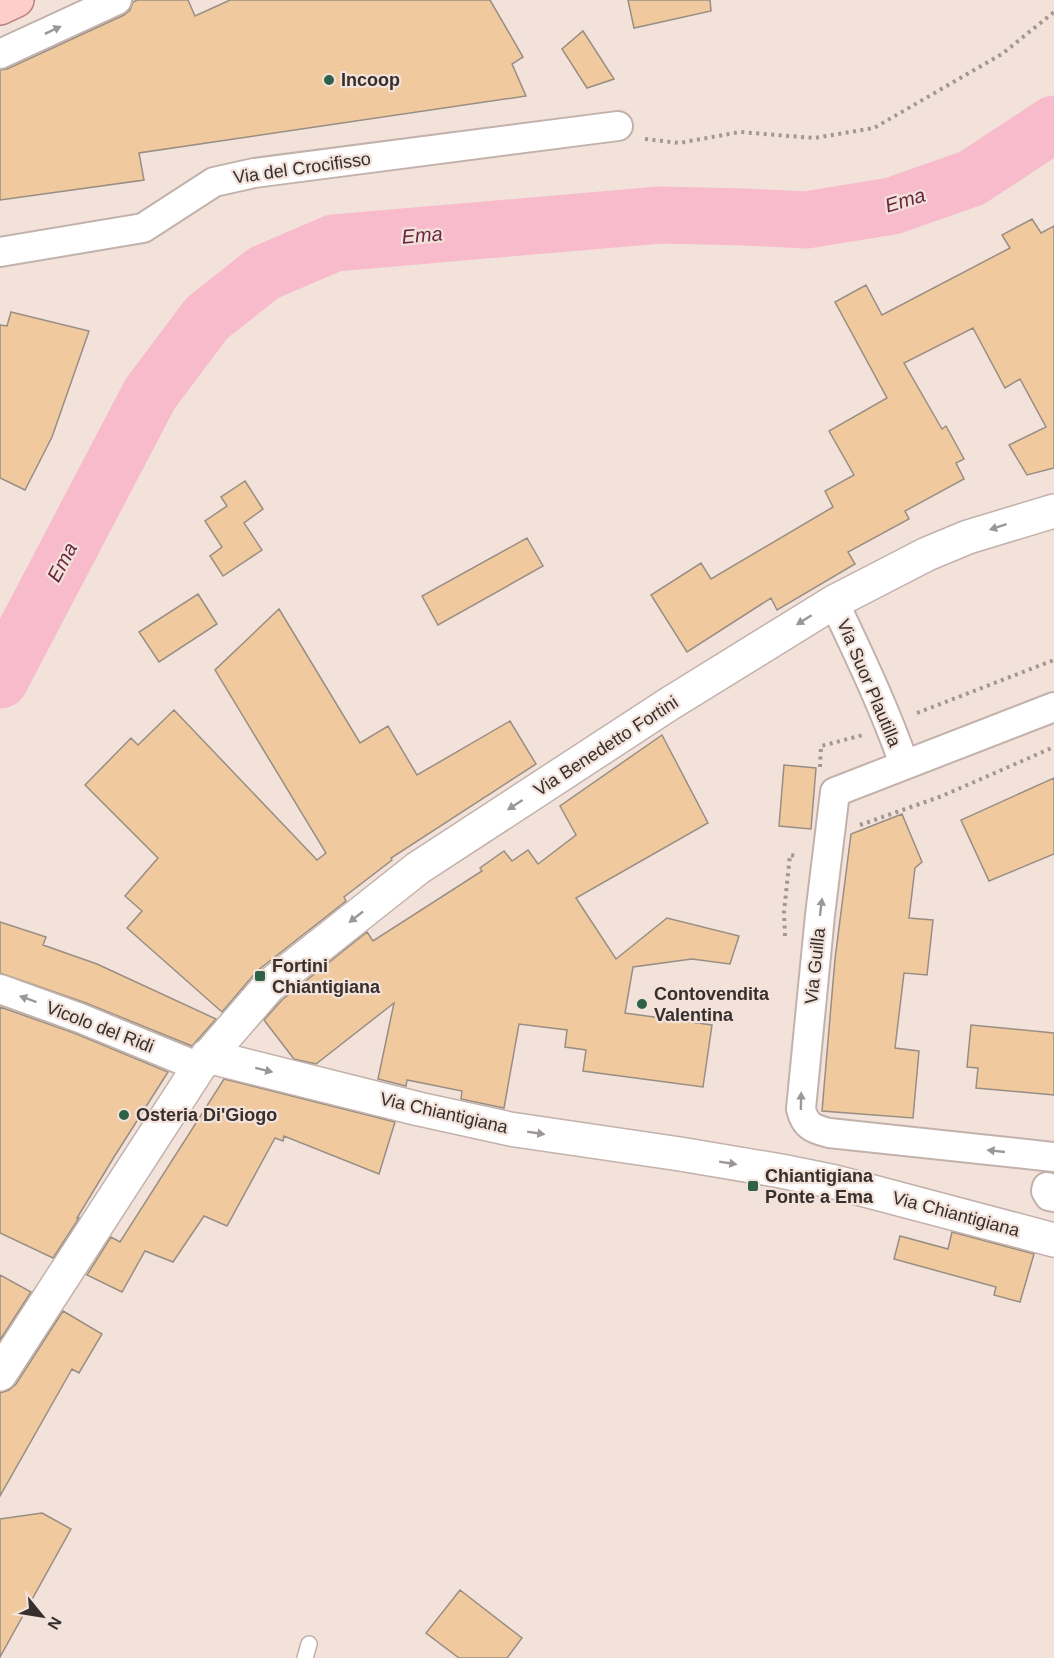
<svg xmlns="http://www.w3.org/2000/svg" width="1054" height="1658" viewBox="0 0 1054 1658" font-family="Arial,sans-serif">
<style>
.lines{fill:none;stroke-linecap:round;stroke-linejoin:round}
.river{stroke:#f7bbcb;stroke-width:57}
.building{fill:#f1c99e;stroke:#988e83;stroke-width:1.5}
.service-casing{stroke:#c2b2ab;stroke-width:18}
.minor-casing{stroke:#c2b2ab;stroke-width:32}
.tertiary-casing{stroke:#c2b2ab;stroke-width:36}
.primary-casing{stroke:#b6817d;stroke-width:36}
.path{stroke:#a39791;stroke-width:4;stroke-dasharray:3 4.5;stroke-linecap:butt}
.service{stroke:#fff;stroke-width:15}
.minor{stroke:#fff;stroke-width:28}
.tertiary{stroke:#fff;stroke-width:33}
.primary{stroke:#fdcecb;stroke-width:33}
.oneway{fill:#9a9796}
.poi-dot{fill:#2e6248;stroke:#f2e2da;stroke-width:2}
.labels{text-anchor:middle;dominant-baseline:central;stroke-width:4.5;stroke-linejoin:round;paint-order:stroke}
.poi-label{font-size:18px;font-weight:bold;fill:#362f2d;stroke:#f2e2da;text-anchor:start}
.street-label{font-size:18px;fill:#362f2d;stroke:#f2e2da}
.water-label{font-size:20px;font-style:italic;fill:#6b253f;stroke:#f2e2da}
</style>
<rect width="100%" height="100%" fill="#f2e2da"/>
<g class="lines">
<path class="river" d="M 0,680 L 150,394 L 207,318 L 264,273 L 334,243 L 660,215 L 745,217 L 806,220 L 892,206 L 972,178 L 1054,124"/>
</g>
<path class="building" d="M 137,0 L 188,0 L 195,16 L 230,0 L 490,0 L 523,57 L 512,64 L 526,96 L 139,153 L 144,180 L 0,200 L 0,70 L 7,69 L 124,15 L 130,10 L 133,2 Z
M 628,0 L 710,0 L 711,11 L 634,28 Z
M 583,31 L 614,79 L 587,88 L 562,49 Z
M 1032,219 L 1041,233 L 1054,226 L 1054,468 L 1027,475 L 1009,445 L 1046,427 L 1020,379 L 1005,388 L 973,328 L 904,363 L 942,429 L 946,426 L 964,459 L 956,463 L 964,479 L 905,511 L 909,519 L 848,552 L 855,564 L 777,610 L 771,598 L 687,652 L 651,595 L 701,563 L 711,579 L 833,507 L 825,491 L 854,475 L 829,431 L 887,398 L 835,302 L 866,285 L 882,315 L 1010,248 L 1002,235 Z
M 11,312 L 89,331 L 52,437 L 25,490 L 0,478 L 0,325 L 7,326 Z
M 245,481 L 263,509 L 244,523 L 262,550 L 223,576 L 210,556 L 222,547 L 205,521 L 227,506 L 221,497 Z
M 527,538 L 543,566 L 438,625 L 422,596 Z
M 198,594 L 217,624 L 159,662 L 139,632 Z
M 279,609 L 360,743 L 388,726 L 417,775 L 510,721 L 536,764 L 391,858 L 392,860 L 344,897 L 346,901 L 257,971 L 222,1012 L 127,928 L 142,911 L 125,896 L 158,858 L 85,785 L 131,738 L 138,745 L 174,710 L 317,860 L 326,853 L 215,670 Z
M 662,735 L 708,823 L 576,898 L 616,959 L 667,918 L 739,936 L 730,964 L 692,959 L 633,967 L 625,1013 L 712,1025 L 703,1087 L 583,1071 L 586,1050 L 565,1047 L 567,1030 L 519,1024 L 504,1108 L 461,1099 L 462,1091 L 407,1080 L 406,1086 L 378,1079 L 394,1003 L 316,1064 L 294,1059 L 264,1020 L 282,1000 L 367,932 L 373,941 L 482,871 L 480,868 L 504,851 L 512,861 L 528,850 L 538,864 L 576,835 L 560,806 Z
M 784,765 L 816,768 L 811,829 L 779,826 Z
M 1054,778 L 1054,854 L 989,881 L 961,820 Z
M 902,814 L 922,862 L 915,868 L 909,918 L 933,920 L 927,975 L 904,973 L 895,1048 L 919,1051 L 913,1118 L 822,1111 L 835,959 L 851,834 Z
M 0,922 L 46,937 L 43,945 L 97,964 L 216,1019 L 192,1046 L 86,1003 L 0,973 Z
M 0,1007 L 74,1033 L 168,1072 L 114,1157 L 77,1218 L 79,1218 L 53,1258 L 0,1233 Z
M 971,1025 L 1054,1033 L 1054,1095 L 976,1088 L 978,1068 L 967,1067 Z
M 224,1079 L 395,1122 L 379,1174 L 284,1136 L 283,1141 L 275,1138 L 227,1226 L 204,1216 L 173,1262 L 145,1251 L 122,1292 L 87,1275 L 111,1237 L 120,1242 Z
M 952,1232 L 1034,1254 L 1020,1302 L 994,1295 L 996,1287 L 894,1259 L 900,1236 L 948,1249 Z
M 0,1275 L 31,1292 L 0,1340 Z
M 63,1311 L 102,1334 L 79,1373 L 72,1369 L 0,1496 L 0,1393 L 9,1390 L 16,1384 Z
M 42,1513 L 71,1529 L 0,1657 L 0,1519 Z
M 460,1590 L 522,1638 L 507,1658 L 459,1658 L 426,1633 Z"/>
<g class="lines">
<defs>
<path id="service" d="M 305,1658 L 309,1644"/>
<path id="minor" d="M 0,54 L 117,0
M 0,252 L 143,228 L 214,182 L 254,173 L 618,126
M 834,602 C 859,655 885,709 904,764
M 1054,707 L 835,792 L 820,915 L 801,1109 C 805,1126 813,1129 829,1133 L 1054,1157
M 0,989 L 80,1018 L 199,1067
M 1047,1187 L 1046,1191 L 1049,1196 L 1054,1197"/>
<path id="tertiary" d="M 207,1056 L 419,1109 L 510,1129 L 680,1154 L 781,1171 L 835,1182 L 1054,1240
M 0,1374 L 199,1067 L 269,986 L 418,868 L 669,704 L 834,602 L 927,554 L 968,537 L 1054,511"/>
<path id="primary" d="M 0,8 L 17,0"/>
</defs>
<use href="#service" class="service-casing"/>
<use href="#minor" class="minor-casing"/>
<use href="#tertiary" class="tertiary-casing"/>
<use href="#primary" class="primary-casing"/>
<path class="path" d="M 645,139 L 679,143 L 740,132 L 814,138 L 874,128 L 1002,54 L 1054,12
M 917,713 L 1054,660
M 820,767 L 821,746 L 863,735
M 860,825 L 942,796 L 1054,747
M 785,936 L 784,912 L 790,855 L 797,856"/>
<use href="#service" class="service"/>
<use href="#minor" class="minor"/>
<use href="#tertiary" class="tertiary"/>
<use href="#primary" class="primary"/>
</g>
<defs><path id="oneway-solid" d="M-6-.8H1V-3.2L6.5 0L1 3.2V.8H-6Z" transform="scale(1.5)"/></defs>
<g class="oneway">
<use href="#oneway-solid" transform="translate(53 30) rotate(-25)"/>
<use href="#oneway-solid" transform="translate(998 527) rotate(162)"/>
<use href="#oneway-solid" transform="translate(804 620) rotate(148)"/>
<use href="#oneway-solid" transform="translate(515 805) rotate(147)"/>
<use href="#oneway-solid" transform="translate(821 907) rotate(-83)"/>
<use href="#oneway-solid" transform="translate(356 917) rotate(142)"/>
<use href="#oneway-solid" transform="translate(28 999) rotate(-160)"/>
<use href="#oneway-solid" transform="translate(264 1070) rotate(14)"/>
<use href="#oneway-solid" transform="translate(801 1101) rotate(-89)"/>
<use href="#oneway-solid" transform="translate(536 1133) rotate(9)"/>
<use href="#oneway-solid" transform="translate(996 1151) rotate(-174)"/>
<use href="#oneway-solid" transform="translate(728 1163) rotate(9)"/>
</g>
<g class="poi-dot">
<circle cx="329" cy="80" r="6"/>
<rect x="254" y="970" width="12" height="12" rx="3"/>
<circle cx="642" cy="1004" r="6"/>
<circle cx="124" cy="1115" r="6"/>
<rect x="747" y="1180" width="12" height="12" rx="3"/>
</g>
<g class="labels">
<g class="poi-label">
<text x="341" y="80">Incoop</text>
<text x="272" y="966">Fortini<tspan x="272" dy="21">Chiantigiana</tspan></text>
<text x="654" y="994">Contovendita<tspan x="654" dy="21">Valentina</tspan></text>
<text x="136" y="1115">Osteria Di'Giogo</text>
<text x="765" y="1176">Chiantigiana<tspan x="765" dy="21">Ponte a Ema</tspan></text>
</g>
<g class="street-label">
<text transform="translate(302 168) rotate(-8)">Via del Crocifisso</text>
<text transform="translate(869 683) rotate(67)">Via Suor Plautilla</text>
<text transform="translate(606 746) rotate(-33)">Via Benedetto Fortini</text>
<text transform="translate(815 966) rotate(-84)">Via Guilla</text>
<text transform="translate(100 1027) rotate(21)">Vicolo del Ridi</text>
<text transform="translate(444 1113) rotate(13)">Via Chiantigiana</text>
<text transform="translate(956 1214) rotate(15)">Via Chiantigiana</text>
</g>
<g class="water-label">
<text transform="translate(905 200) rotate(-17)">Ema</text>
<text transform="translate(422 235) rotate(-5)">Ema</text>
<text transform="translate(62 562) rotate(-62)">Ema</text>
</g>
</g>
<g transform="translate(42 1616) rotate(120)" stroke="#f2e2da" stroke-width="4.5" paint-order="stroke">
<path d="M0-4.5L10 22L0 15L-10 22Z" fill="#362f2d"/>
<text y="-9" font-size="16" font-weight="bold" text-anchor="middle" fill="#362f2d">N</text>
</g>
</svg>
